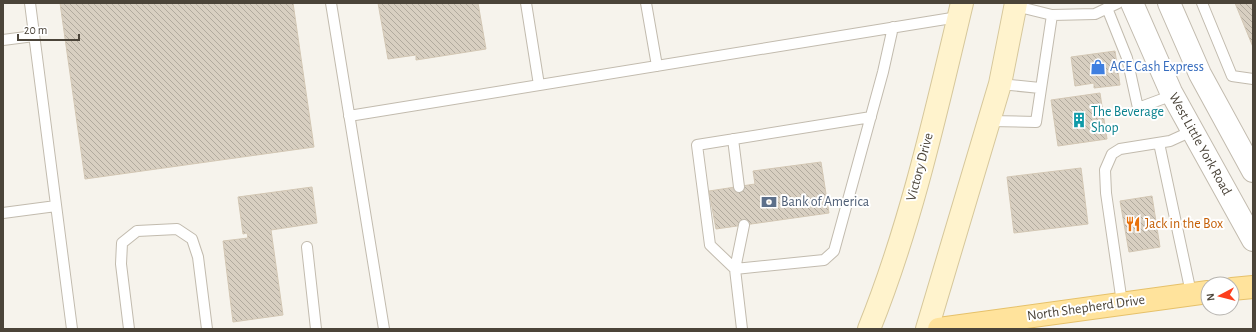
<svg xmlns="http://www.w3.org/2000/svg" width="1256" height="332" viewBox="0 0 1256 332" font-family="'Alegreya Sans',sans-serif">
<style>
.building{fill:url(#building-back-hatch);stroke:#d3c7b4}
.lines{fill:none;stroke-linecap:round;stroke-linejoin:round}
.service-casing{stroke:#c2bbae;stroke-width:12}
.tertiary-casing{stroke:#c2bbae;stroke-width:24}
.secondary-casing{stroke:#d6c79b;stroke-width:24}
.primary-casing{stroke:#e6c16a;stroke-width:24}
.service{stroke:#fff;stroke-width:10}
.tertiary{stroke:#fff;stroke-width:22}
.secondary{stroke:#fff3cd;stroke-width:22}
.primary{stroke:#ffe39c;stroke-width:22}
.labels{text-anchor:middle;dominant-baseline:central;stroke-width:4;stroke-linejoin:round;paint-order:stroke}
.shop-label{font-size:14px;fill:#366cbe;stroke:#fff;text-anchor:start}
.culture-label{font-size:14px;fill:#0d838f;stroke:#fff;text-anchor:start}
.street-label{font-size:14px;fill:#4b4439;stroke:#fff}
.service-label{font-size:14px;fill:#4e5e75;stroke:#fff;text-anchor:start}
.food-label{font-size:14px;fill:#c56008;stroke:#fff;text-anchor:start}
</style>
<defs>
<pattern id="building-back-hatch" width="6" height="6" patternUnits="userSpaceOnUse"><rect width="6" height="6" fill="#d8cfc1"/><path d="M-1 5l2 2M0 0l6 6M5-1l2 2" fill="none" stroke="#b1aa9e"/></pattern>
</defs>
<rect width="100%" height="100%" fill="#f6f3ec"/>
<path class="building" d="M 60,3 L 293,3 L 314,147 L 85,179 Z
M 378,3 L 478,3 L 486,49 L 416,60 L 416,55 L 388,59 Z
M 1235,3 L 1253,3 L 1253,47 Z
M 1115,51 L 1120,85 L 1094,88 L 1094,83 L 1075,86 L 1071,57 Z
M 1100,93 L 1107,139 L 1058,146 L 1051,100 Z
M 821,162 L 829,213 L 716,229 L 709,191 L 755,184 L 753,171 Z
M 1081,168 L 1088,224 L 1014,233 L 1007,177 Z
M 312,187 L 317,223 L 271,230 L 283,315 L 233,322 L 223,241 L 248,238 L 247,233 L 243,234 L 238,197 Z
M 1152,196 L 1160,247 L 1129,252 L 1120,201 Z"/>
<g class="lines">
<defs>
<path id="service" d="M 30,3 L 72,329
M 331,3 L 384,329
M 526,3 L 539,85
M 646,3 L 657,66
M 1202,3 L 1232,76 L 1253,79
M 1107,8 L 1127,58 L 1138,108 L 1173,95
M 1052,15 L 1095,14 L 1118,3
M 3,40 L 34,36
M 1000,84 L 1040,88
M 349,116 L 958,17
M 989,121 L 1036,122 L 1052,15 L 1016,6
M 733,139 L 739,187
M 1159,143 L 1191,293
M 3,213 L 56,206
M 307,247 L 316,329
M 735,269 L 710,245 L 697,145 L 871,117
M 735,269 L 744,225
M 1122,303 L 1106,193 L 1105,170 L 1112,154 L 1120,149 L 1170,141 L 1192,131
M 129,329 L 121,264 L 122,243 L 137,231 L 177,229 L 192,239 L 198,257 L 207,329
M 742,329 L 735,269 L 824,260 L 834,251 L 883,72 L 893,27"/>
<path id="tertiary" d="M 1132,3 L 1171,92 L 1253,240
M 1169,3 L 1200,74 L 1253,171"/>
<path id="secondary" d="M 869,329 C 911,225 936,112 962,3
M 927,329 L 1000,84 L 1016,3"/>
<path id="primary" d="M 1232,289 L 1253,287
M 939,329 L 1208,292"/>
</defs>
<use href="#service" class="service-casing"/>
<use href="#tertiary" class="tertiary-casing"/>
<use href="#secondary" class="secondary-casing"/>
<use href="#primary" class="primary-casing"/>
<use href="#service" class="service"/>
<use href="#tertiary" class="tertiary"/>
<use href="#secondary" class="secondary"/>
<use href="#primary" class="primary"/>
</g>
<defs>
<symbol id="shop-bare" viewBox="-9 -9 18 18"><path d="M-5-2.5h2.3a2.7 3.5 0 0 1 5.4 0H5L5.5 6h-11ZM-1.5-2.5h3a1.5 2.3 0 0 0-3 0Z" fill="#3f7fe0" stroke="#fff" stroke-width="2.5" paint-order="stroke"/></symbol>
<symbol id="building-bare" viewBox="-9 -9 18 18"><path d="M-4-6H4V6H1V3H-1V6H-4ZM-2.5-4.3h1.7v1.8h-1.7ZM.8-4.3h1.7v1.8H.8ZM-2.5-1h1.7V.8h-1.7ZM.8-1h1.7V.8H.8Z" fill="#0f9aa8" stroke="#fff" stroke-width="2.5" paint-order="stroke"/></symbol>
<symbol id="bank-bare" viewBox="-9 -9 18 18"><path d="M-6-4H6V4H-6ZM0-2.3a2.3 2.3 0 1 0 0 4.6a2.3 2.3 0 1 0 0-4.6Z" fill="#5c6f8a" stroke="#fff" stroke-width="2.5" paint-order="stroke"/></symbol>
<symbol id="restaurant-bare" viewBox="-9 -9 18 18"><path d="M-5-6h1v4h1v-4h1v4h1v-4h1v5L-1.5 .5V6h-2V.5L-5-1ZM5-6V6H3V1.5H1.5Q1.5-4 5-6Z" fill="#e8710a" stroke="#fff" stroke-width="2.5" paint-order="stroke"/></symbol>
</defs>
<g fill-rule="evenodd">
<use href="#shop-bare" x="1087" y="56" width="22" height="22"/>
<use href="#building-bare" x="1068" y="109" width="22" height="22"/>
<use href="#bank-bare" x="758" y="191" width="22" height="22"/>
<use href="#restaurant-bare" x="1122" y="213" width="22" height="22"/>
</g>
<g class="labels">
<g class="shop-label">
<text x="1110" y="67">ACE Cash Express</text>
</g>
<g class="culture-label">
<text x="1091" y="112">The Beverage<tspan x="1091" dy="16">Shop</tspan></text>
</g>
<g class="street-label">
<text transform="translate(1200 144) rotate(61)">West Little York Road</text>
<text transform="translate(920 167) rotate(-75)">Victory Drive</text>
<text transform="translate(1086 308) rotate(-8)">North Shepherd Drive</text>
</g>
<g class="service-label">
<text x="781" y="202">Bank of America</text>
</g>
<g class="food-label">
<text x="1145" y="224">Jack in the Box</text>
</g>
</g>
<rect width="1256" height="332" fill="none" stroke="#4b4439" stroke-width="8"/>
<g transform="translate(1220 296) rotate(263)"><circle r="19" fill="#ffffff" stroke="#b7b4b0"/>
<path d="M0-3L7 15L0 10L-7 15Z" fill="#fc3f1d"/>
<text y="-6" font-size="11" font-weight="bold" text-anchor="middle" fill="#4b4439">N</text>
</g>
<path d="M18 34v6h61v-6" fill="none" stroke="#4b4439" stroke-width="2"/>
<text x="24" y="34" font-size="12" fill="#4b4439" stroke="#ffffff" stroke-width="3" paint-order="stroke">20 m</text>
</svg>
